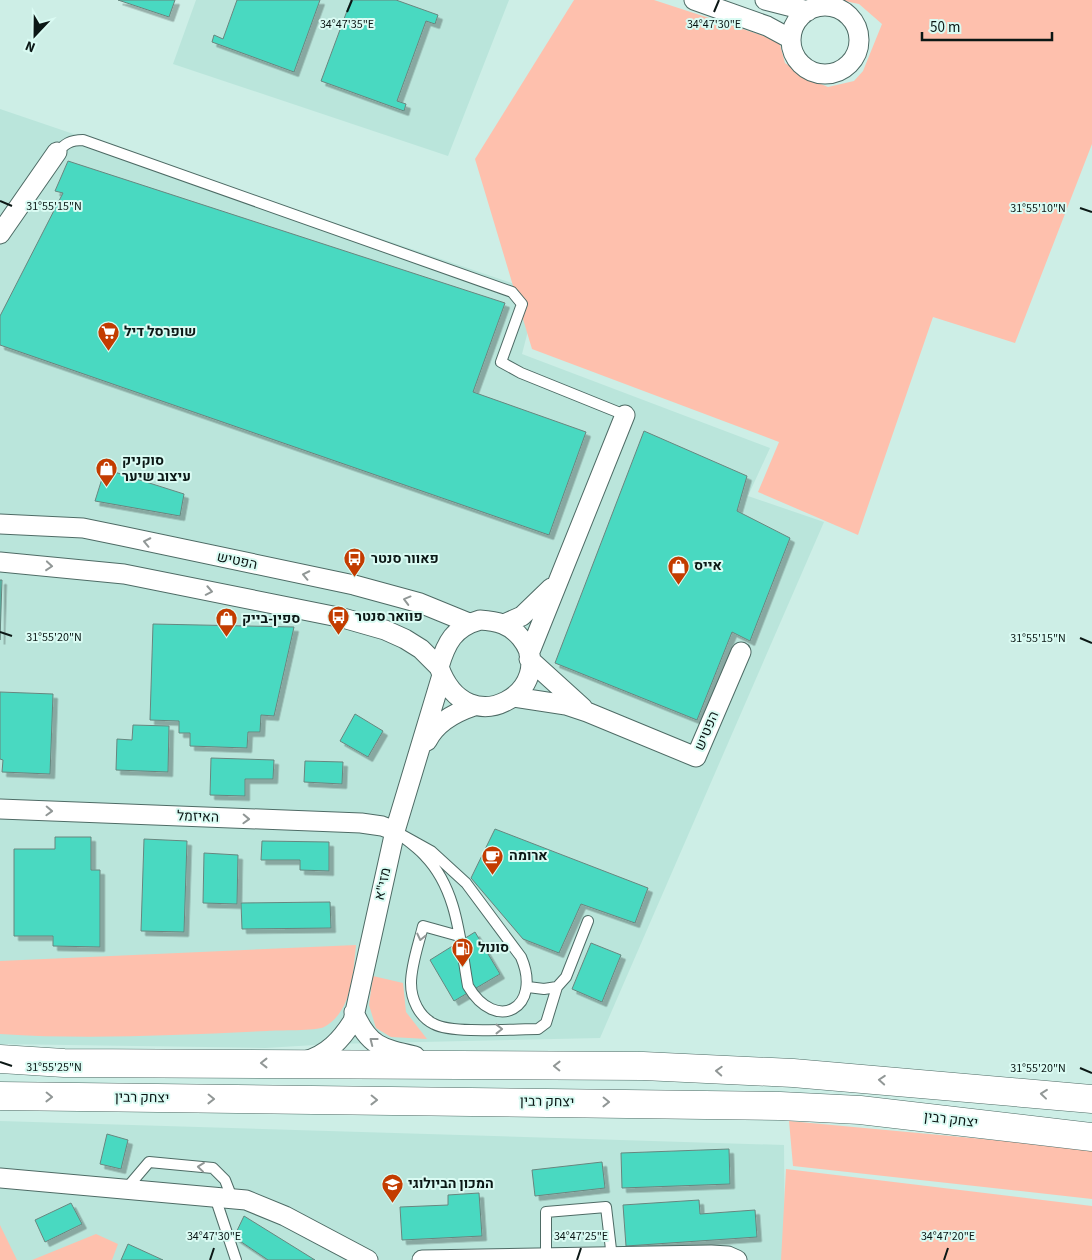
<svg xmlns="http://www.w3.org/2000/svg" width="1092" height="1260" viewBox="0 0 1092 1260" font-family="'Source Sans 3',Heebo,sans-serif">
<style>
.built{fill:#bae5db}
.green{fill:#fec0ad}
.building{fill:#4ad9c1;stroke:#68867f;filter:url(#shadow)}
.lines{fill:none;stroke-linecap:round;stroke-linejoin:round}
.lane-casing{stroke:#4e6b65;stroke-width:12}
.street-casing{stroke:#4e6b65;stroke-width:21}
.secondary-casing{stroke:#4e6b65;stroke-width:29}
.lane{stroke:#fff;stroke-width:10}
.street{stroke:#fff;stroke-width:19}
.secondary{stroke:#fff;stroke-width:28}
.oneway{stroke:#919796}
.ticks{fill:none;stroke:#0b1715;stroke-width:2}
.labels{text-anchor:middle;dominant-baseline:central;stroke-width:4;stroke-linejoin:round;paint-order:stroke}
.poi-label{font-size:14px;font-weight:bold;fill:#0b1715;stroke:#dafbf3;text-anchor:start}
.street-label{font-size:14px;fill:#0b1715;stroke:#dafbf3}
.ticks-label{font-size:12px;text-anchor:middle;fill:#0b1715;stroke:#dafbf3;stroke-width:4;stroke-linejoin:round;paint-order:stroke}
</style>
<defs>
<filter id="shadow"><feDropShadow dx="4.5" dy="4.5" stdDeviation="0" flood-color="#0004"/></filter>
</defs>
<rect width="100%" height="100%" fill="#cdeee6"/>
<path class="built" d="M 196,0 L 509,0 L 448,156 L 173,64 Z
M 0,109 L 538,292 L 522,354 L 770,448 L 748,496 L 824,522 L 600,1038 L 332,1044 L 265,1048 L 0,1044 Z
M 0,1121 L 784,1145 L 785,1260 L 0,1260 Z"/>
<path class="green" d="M 574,0 L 654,0 L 779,41 L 785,63 L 809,79 L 828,87 L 854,81 L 863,71 L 882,24 L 859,4 L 840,0 L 1092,0 L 1092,144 L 1015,343 L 933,317 L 858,535 L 758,492 L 779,442 L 532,349 L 475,159 Z
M 356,945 C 353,973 352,1012 324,1027 C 317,1031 277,1030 267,1031 C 178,1035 89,1040 0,1034 L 0,961 Z
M 373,976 L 403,983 L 406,1012 L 427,1039 L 391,1037 L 376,1028 L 369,1005 Z
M 789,1121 L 1092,1149 L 1092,1199 L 793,1166 Z
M 786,1169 L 1092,1206 L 1092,1260 L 781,1260 Z
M 0,1225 L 17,1260 L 0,1260 Z
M 96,1234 L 118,1244 L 112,1260 L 32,1260 Z"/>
<path class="building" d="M 118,0 L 175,0 L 169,17 Z
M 237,0 L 320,0 L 294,72 L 212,42 L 214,35 L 223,39 Z
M 351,0 L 396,0 L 438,15 L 435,24 L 426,21 L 397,101 L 406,104 L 404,111 L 321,81 Z
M 68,161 L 505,303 L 473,392 L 586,432 L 549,535 L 0,345 L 0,316 L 63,193 L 55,191 Z
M 644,431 L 747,476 L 737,511 L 790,538 L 750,641 L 732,632 L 697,720 L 555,663 Z
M 105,469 L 184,494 L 180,516 L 95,501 Z
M 0,580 L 2,580 L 0,640 Z
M 153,624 L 294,627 L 274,716 L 261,715 L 260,732 L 248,732 L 247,748 L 190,746 L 190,733 L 179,733 L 179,721 L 150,720 Z
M 0,692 L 53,694 L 50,774 L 2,772 L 3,760 L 0,759 Z
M 355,714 L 383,731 L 368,757 L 340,741 Z
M 133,725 L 169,726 L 168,772 L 116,770 L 117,739 L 132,740 Z
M 211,758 L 274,760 L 273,779 L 245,779 L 245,796 L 210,795 Z
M 305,761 L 343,762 L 342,784 L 304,782 Z
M 495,829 L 648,888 L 635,923 L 581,904 L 559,953 L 523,939 L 471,878 Z
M 55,837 L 91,837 L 91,870 L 100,870 L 100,947 L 53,946 L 53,936 L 14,936 L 14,849 L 55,849 Z
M 144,839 L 187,841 L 184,932 L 141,931 Z
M 262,841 L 329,842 L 329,871 L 300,870 L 300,860 L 261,860 Z
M 204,853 L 238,855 L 237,904 L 203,903 Z
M 330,902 L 331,928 L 242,929 L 241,903 Z
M 475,932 L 500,974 L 454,1001 L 430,960 Z
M 591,943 L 621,955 L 602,1002 L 572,989 Z
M 107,1134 L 128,1140 L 121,1169 L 100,1164 Z
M 729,1149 L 730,1184 L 622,1188 L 621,1153 Z
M 602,1162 L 605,1188 L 535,1196 L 532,1170 Z
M 479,1193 L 482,1236 L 402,1240 L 400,1207 L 448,1205 L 448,1195 Z
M 699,1200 L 700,1214 L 755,1210 L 757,1237 L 626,1246 L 623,1205 Z
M 71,1203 L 82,1224 L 45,1242 L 35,1220 Z
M 244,1216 L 315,1260 L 268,1260 L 234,1237 Z
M 128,1244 L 163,1260 L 121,1260 Z"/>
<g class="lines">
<defs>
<path id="lane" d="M 57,152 C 65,144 70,140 83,140 L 512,292 L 522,304 L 501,362 L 521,373 L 625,415
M 395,831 L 431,851 L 466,883 L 521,957 C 543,1008 496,1034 468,986 C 460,942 458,890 425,856 C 417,847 405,839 395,831 Z
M 459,936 L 423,926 C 419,943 411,965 411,983 C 411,999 419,1017 434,1024 C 452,1034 515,1029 538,1029 L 546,1023 L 557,987
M 528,987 L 544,989 L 557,987 L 566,977 L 588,921
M 126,1189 L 149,1162 L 213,1168 L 225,1180 L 232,1198
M 215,1197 L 236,1260
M 546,1257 L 546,1212 L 606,1207 L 612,1258"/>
<path id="street" d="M 694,0 L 767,26 L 791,39
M 765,0 L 808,11
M791 40a34 34 0 1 1 68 0a34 34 0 1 1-68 0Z
M 0,234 L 57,152
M 0,524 L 83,528 L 122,536 L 354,585 L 420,603 L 469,623
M 0,562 L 124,574 L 343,618 L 385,630 L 405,639 L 421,649 L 439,667
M 480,620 C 497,621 510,624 521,638 C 561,687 468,748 439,667 C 446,643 454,627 480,620 Z
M 504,624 L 522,616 L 551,588
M 529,654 L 625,415
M 529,659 L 583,708
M 514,697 L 566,705 L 587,712 L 696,757 L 741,652
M 427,741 C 436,723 456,712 474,706
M 0,809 L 361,823 L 382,826 L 395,831
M 354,1012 C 368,1046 382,1049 415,1056
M 305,1061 C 327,1055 341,1040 353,1021 L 395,831 L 442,675
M 0,1178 L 246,1200 L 285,1216 L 368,1260
M 422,1260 L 711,1255 L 728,1256 L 737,1260"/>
<path id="secondary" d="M 0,1059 L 64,1063 L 643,1066 L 793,1073 L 1092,1099
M 0,1096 L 780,1106 L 860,1110 L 1092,1137"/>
</defs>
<use href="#lane" class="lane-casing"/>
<use href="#street" class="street-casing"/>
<use href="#secondary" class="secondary-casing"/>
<use href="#lane" class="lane"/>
<use href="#street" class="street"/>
<use href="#secondary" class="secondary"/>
</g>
<defs><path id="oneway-chevron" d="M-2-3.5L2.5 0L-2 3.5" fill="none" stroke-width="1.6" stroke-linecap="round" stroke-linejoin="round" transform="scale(1.25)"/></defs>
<g class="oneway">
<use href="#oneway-chevron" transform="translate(147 542) rotate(-168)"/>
<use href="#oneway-chevron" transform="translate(49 566) rotate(5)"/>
<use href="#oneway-chevron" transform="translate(306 575) rotate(-168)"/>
<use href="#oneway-chevron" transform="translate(209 591) rotate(11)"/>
<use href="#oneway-chevron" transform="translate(407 600) rotate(-165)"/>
<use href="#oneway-chevron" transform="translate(49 811) rotate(2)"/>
<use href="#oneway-chevron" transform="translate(246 819) rotate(2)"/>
<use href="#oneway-chevron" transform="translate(421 937) rotate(103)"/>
<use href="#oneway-chevron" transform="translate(499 1029)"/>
<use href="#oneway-chevron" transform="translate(373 1041) rotate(-142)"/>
<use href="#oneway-chevron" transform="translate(264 1063) rotate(-180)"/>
<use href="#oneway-chevron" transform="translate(557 1066) rotate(-179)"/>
<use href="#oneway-chevron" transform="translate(719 1071) rotate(-177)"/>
<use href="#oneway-chevron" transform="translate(882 1080) rotate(-176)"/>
<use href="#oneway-chevron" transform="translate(1044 1094) rotate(-174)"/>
<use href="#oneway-chevron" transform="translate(49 1097) rotate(1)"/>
<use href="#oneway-chevron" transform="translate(211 1099) rotate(1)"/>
<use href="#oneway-chevron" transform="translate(374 1100) rotate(1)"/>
<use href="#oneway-chevron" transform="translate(606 1102) rotate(1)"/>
<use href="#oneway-chevron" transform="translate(201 1167) rotate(-174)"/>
</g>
<path class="ticks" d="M 347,12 L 352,0M 714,12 L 719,0M 0,201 L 12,206M 1080,208 L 1092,212M 0,632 L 12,636M 1080,638 L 1092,643M 0,1062 L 12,1066M 1080,1068 L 1092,1073M 210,1260 L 214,1248M 577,1260 L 581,1248M 944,1260 L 948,1248"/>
<defs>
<symbol id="supermarket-pin" viewBox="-11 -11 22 30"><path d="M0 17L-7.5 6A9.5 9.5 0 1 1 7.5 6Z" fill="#c33c00" stroke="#dafbf3"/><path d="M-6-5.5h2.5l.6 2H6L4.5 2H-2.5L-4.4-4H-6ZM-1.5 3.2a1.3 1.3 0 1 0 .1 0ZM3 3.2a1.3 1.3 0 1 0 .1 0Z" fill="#fff"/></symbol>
<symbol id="shop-pin" viewBox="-11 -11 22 30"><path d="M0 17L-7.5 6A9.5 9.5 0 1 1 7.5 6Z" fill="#c33c00" stroke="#dafbf3"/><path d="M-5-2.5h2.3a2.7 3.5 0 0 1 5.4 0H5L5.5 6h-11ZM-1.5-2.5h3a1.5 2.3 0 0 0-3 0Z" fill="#fff"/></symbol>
<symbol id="bus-pin" viewBox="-11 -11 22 30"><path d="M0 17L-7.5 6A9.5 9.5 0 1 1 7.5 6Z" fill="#c33c00" stroke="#dafbf3"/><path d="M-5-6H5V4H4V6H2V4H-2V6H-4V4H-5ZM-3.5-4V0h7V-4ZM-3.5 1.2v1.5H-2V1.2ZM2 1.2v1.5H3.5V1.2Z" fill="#fff"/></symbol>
<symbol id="cafe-pin" viewBox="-11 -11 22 30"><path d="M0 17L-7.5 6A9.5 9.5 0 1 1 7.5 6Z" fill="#c33c00" stroke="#dafbf3"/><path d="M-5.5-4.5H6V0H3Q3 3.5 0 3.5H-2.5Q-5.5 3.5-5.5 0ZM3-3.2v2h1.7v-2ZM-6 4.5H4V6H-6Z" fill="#fff"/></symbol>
<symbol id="fuel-pin" viewBox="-11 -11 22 30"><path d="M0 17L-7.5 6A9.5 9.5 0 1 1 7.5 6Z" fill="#c33c00" stroke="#dafbf3"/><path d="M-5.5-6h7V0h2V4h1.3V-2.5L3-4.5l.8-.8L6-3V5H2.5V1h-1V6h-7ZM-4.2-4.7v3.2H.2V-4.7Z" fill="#fff"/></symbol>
<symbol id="university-pin" viewBox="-11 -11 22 30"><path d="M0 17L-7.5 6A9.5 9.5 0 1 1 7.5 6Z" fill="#c33c00" stroke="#dafbf3"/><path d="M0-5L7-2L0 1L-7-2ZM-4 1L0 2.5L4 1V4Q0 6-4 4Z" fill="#fff"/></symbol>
</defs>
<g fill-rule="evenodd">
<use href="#supermarket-pin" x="96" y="320" width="25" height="34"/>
<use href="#shop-pin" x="94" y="456" width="25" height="34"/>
<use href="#bus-pin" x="342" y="546" width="25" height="34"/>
<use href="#shop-pin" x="666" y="554" width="25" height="34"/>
<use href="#bus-pin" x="326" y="604" width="25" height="34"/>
<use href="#shop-pin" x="214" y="606" width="25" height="34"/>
<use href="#cafe-pin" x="480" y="844" width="25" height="34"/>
<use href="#fuel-pin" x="450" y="936" width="25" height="34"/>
<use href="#university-pin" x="380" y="1172" width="25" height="34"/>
</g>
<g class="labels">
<g class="poi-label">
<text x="124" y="332">שופרסל דיל</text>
<text x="122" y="461">סוקניק<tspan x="122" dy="16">עיצוב שיער</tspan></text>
<text x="371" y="559">פאוור סנטר</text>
<text x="694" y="566">אייס</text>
<text x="355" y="617">פוואר סנטר</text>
<text x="242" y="619">ספין-בייק</text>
<text x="509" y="856">ארומה</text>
<text x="478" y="948">סונול</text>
<text x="408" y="1184">המכון הביולוגי</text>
</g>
<g class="street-label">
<text transform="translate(237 561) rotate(12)">הפטיש</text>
<text transform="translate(707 731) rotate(-67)">הפטיש</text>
<text transform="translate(198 817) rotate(2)">האיזמל</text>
<text transform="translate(383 884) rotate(-77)">מזי"א</text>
<text transform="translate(142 1098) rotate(1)">יצחק רבין</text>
<text transform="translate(547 1102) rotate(1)">יצחק רבין</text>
<text transform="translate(951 1120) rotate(7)">יצחק רבין</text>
</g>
</g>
<g class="ticks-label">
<text x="347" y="28">34°47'35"E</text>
<text x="714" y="28">34°47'30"E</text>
<text x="54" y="210">31°55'15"N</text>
<text x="1038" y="212">31°55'10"N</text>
<text x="54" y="641">31°55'20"N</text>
<text x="1038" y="642">31°55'15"N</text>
<text x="54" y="1071">31°55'25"N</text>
<text x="1038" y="1072">31°55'20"N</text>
<text x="214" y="1240">34°47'30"E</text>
<text x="581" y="1240">34°47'25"E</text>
<text x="948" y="1240">34°47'20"E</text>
</g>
<g transform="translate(35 35) rotate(202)" stroke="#dafbf3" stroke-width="4" paint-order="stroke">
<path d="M0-4L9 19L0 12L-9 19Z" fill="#0b1715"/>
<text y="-8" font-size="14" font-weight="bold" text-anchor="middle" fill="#0b1715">N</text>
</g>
<path d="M922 32v8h130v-8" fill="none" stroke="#0b1715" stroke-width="2.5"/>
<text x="930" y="32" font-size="15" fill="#0b1715" stroke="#dafbf3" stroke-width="4" paint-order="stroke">50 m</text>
</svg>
